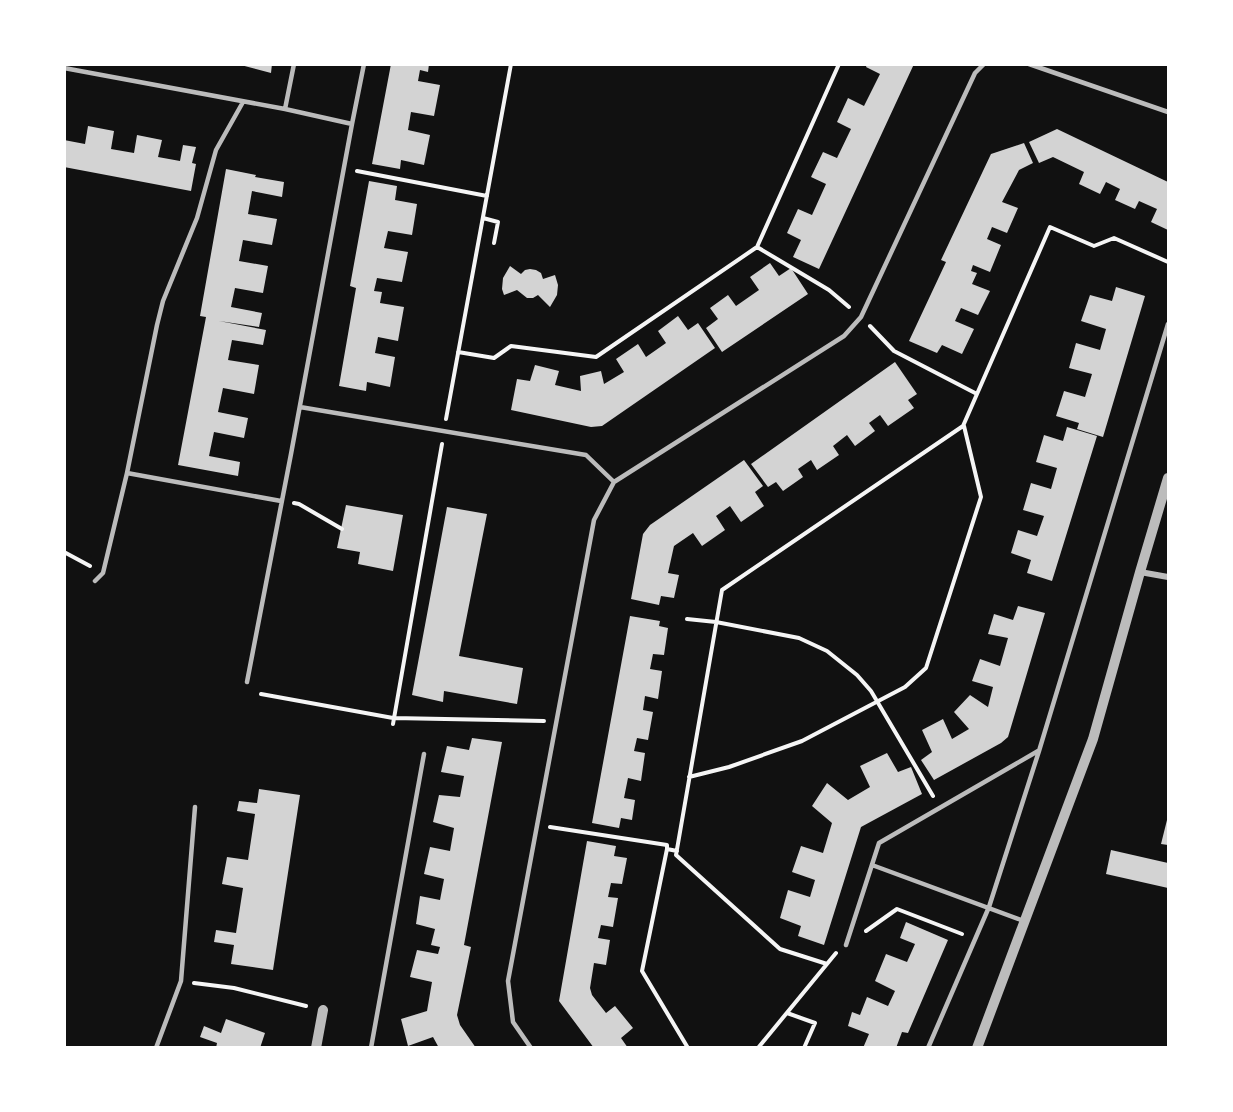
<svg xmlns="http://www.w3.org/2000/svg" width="1233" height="1112" viewBox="0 0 1233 1112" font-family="Merriweather,serif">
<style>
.building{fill:#d3d3d3}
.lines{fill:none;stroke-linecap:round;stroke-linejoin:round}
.path{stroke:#f5f5f5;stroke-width:4}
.service{stroke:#bcbcbc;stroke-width:4.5}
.minor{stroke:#bcbcbc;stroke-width:6}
.tertiary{stroke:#bcbcbc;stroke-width:10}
</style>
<rect width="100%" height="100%" fill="#111"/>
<path class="building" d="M 237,64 L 272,64 L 271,73 Z
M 391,64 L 429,64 L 428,72 L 420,70 L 418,81 L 440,85 L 434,116 L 411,112 L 408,130 L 430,135 L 424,165 L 401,160 L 400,169 L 372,164 Z
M 867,64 L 914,64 L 819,269 L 793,257 L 801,240 L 787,233 L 798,209 L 812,215 L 826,184 L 811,177 L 823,152 L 837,158 L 851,129 L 837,122 L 848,98 L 864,106 L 880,74 L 866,67 Z
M 88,126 L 114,131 L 111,149 L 134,153 L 137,135 L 162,140 L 158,157 L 180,161 L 183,145 L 196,147 L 192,163 L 196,164 L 191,191 L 64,167 L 64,140 L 85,144 Z
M 1057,129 L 1168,182 L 1168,230 L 1151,222 L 1157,209 L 1139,201 L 1135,209 L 1115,200 L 1120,189 L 1106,182 L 1100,194 L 1079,184 L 1084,172 L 1053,157 L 1039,163 L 1029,142 Z
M 1024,143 L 1033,163 L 1019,170 L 1002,202 L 1018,208 L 1007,233 L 992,227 L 987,239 L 1001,245 L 990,272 L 973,265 L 971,271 L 977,273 L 972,284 L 990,291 L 978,315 L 961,308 L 955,321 L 974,329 L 962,354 L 942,345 L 937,353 L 909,341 L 946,262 L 941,260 L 991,154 Z
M 226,169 L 256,175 L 255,177 L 284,182 L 282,197 L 252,191 L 248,214 L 277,219 L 272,245 L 243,240 L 239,261 L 268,266 L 263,293 L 235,288 L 231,307 L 262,313 L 259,327 L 219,321 L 266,330 L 263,345 L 232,340 L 228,360 L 259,365 L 254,394 L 223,388 L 218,412 L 248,418 L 244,438 L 214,432 L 209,456 L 240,462 L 238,476 L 178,465 L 206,317 L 200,316 Z
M 369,181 L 397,186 L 395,200 L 417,204 L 412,235 L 388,231 L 384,248 L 408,252 L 402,282 L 377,278 L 374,291 L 382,292 L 380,303 L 404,307 L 398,341 L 378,337 L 375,353 L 395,357 L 390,387 L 367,382 L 366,391 L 339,386 L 356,288 L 350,286 Z
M 770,263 L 779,276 L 791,268 L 808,294 L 722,352 L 706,328 L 718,319 L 710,308 L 728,295 L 736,306 L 759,290 L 750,277 Z
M 510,266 L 521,274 L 525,270 L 530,269 L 536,270 L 541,273 L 543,279 L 555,275 L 558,285 L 557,295 L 550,307 L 538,295 L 533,298 L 527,298 L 517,290 L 504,295 L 502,289 L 503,278 Z
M 1116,287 L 1145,296 L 1103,437 L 1077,429 L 1079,423 L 1056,416 L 1064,391 L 1085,397 L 1092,374 L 1069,368 L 1076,343 L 1100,350 L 1106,329 L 1081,321 L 1090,295 L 1112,301 Z
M 678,316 L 688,330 L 698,323 L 715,348 L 602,426 L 591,427 L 511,410 L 517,379 L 530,381 L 535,365 L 559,371 L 555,385 L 581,391 L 580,376 L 601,371 L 604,384 L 624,372 L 616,359 L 638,344 L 646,357 L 666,343 L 658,331 Z
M 895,362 L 917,394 L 908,400 L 914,408 L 888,426 L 880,415 L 869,423 L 875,431 L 855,446 L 847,435 L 833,446 L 839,455 L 817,470 L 811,460 L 798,469 L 803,477 L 783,491 L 776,482 L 768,487 L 751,464 Z
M 1067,427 L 1097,436 L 1052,581 L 1027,573 L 1031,560 L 1011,553 L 1018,530 L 1037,536 L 1044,516 L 1023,510 L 1031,483 L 1051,489 L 1057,468 L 1036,462 L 1044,435 L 1063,441 Z
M 744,460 L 763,486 L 755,492 L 764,506 L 741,522 L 730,506 L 716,516 L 725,530 L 702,546 L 693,533 L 674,546 L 668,573 L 679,575 L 674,598 L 661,596 L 659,605 L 631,599 L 643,534 L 650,525 Z
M 346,505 L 403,515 L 393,571 L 358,564 L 360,552 L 337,548 Z
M 447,507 L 487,514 L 459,656 L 523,668 L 517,704 L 444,691 L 443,702 L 412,695 Z
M 1018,606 L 1045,613 L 1008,737 L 1001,743 L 934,780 L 921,760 L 932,752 L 922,730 L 943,719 L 952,739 L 969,729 L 954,712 L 970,695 L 988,707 L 993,687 L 972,681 L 980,659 L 1000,666 L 1008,638 L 988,634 L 994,614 L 1013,620 Z
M 630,616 L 660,621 L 659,626 L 668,628 L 664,655 L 653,654 L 650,669 L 662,671 L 658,699 L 645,696 L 643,710 L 653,712 L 648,740 L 637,738 L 634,751 L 645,753 L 641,781 L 628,778 L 624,798 L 635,800 L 632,820 L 621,818 L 619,828 L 592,823 Z
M 472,738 L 502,742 L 464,945 L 471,947 L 457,1015 L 460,1025 L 476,1048 L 439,1048 L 433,1037 L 408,1046 L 401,1019 L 427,1011 L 432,982 L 410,977 L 417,950 L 438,954 L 440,947 L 431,945 L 435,929 L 416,924 L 420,896 L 440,900 L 444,879 L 424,874 L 430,847 L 450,851 L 454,828 L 433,822 L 439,795 L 460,797 L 464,776 L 441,772 L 447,746 L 469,750 Z
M 887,753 L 898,772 L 911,767 L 922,794 L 861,827 L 824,945 L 798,936 L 801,926 L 780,918 L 788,890 L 810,897 L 815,880 L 792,872 L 801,846 L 823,853 L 832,823 L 812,806 L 827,783 L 848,800 L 870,787 L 860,766 Z
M 259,789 L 300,795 L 273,970 L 231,964 L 234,945 L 214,942 L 216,930 L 236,933 L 243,888 L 222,884 L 227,857 L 248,860 L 255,814 L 237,811 L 239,801 L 257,803 Z
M 1168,816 L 1168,845 L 1161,844 Z
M 587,841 L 616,846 L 614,856 L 627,858 L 622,884 L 611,883 L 608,897 L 618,898 L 613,927 L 601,925 L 598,938 L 610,940 L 606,965 L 594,963 L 590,988 L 592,995 L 606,1013 L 615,1006 L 633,1028 L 621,1038 L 628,1048 L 594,1048 L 559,1001 Z
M 1111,850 L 1168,863 L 1168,888 L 1106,874 Z
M 906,922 L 948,940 L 908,1033 L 902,1032 L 896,1048 L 863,1048 L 869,1034 L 848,1026 L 852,1012 L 860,1015 L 867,997 L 888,1006 L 895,991 L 875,981 L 886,954 L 907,962 L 915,944 L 900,938 Z
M 226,1019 L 265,1033 L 260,1048 L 216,1048 L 217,1043 L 200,1037 L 204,1026 L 221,1033 Z"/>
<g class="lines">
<path class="path" d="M 357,171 L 487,196
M 483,218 L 498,222 L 494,243
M 757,247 L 829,290 L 849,307
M 870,326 L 894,351 L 977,394
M 458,352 L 494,358 L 511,346 L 596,357 L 757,247 L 839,64
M 446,419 L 511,64
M 294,503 L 299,504 L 342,529
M 64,552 L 90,566
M 687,619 L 716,622 L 799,638 L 827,651 L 857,675 L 871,691 L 933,796
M 261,694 L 393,718 L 544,721
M 393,724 L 442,444
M 689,777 L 729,767 L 802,741 L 905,687 L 926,668 L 981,497 L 964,426
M 550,827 L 667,845 L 667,849
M 677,851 L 667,849 L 642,971 L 688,1048
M 866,931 L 897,909 L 962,934
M 827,964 L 780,949 L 676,855 L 722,590 L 963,426 L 1050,227 L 1094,246 L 1114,238 L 1168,262
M 194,983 L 234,988 L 306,1006
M 787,1013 L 815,1023 L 804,1048
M 758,1048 L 836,953"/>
<path class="service" d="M 1029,64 L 1168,112
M 64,68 L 285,109 L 352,124 L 291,454 L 247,682
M 285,109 L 294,64
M 352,124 L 364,64
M 300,407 L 586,455 L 614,482
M 127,473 L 281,501
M 95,581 L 103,573 L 127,473 L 157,325 L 163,301 L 197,218 L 216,150 L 243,102
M 872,865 L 1024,921
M 846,945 L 879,843 L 1038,751
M 156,1048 L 181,981 L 195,807
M 371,1048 L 424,754
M 531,1048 L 513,1022 L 508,981 L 594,520 L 614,482 L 844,336 L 861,317 L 975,73 L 984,64
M 928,1048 L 989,907 L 1039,751 L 1168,324"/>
<path class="minor" d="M 1140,572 L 1168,577"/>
<path class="tertiary" d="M 316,1048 L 323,1010
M 977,1048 L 1093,739 L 1140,572 L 1168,478"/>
</g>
<rect width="1233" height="1112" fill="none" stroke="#ffffff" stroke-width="132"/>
</svg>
